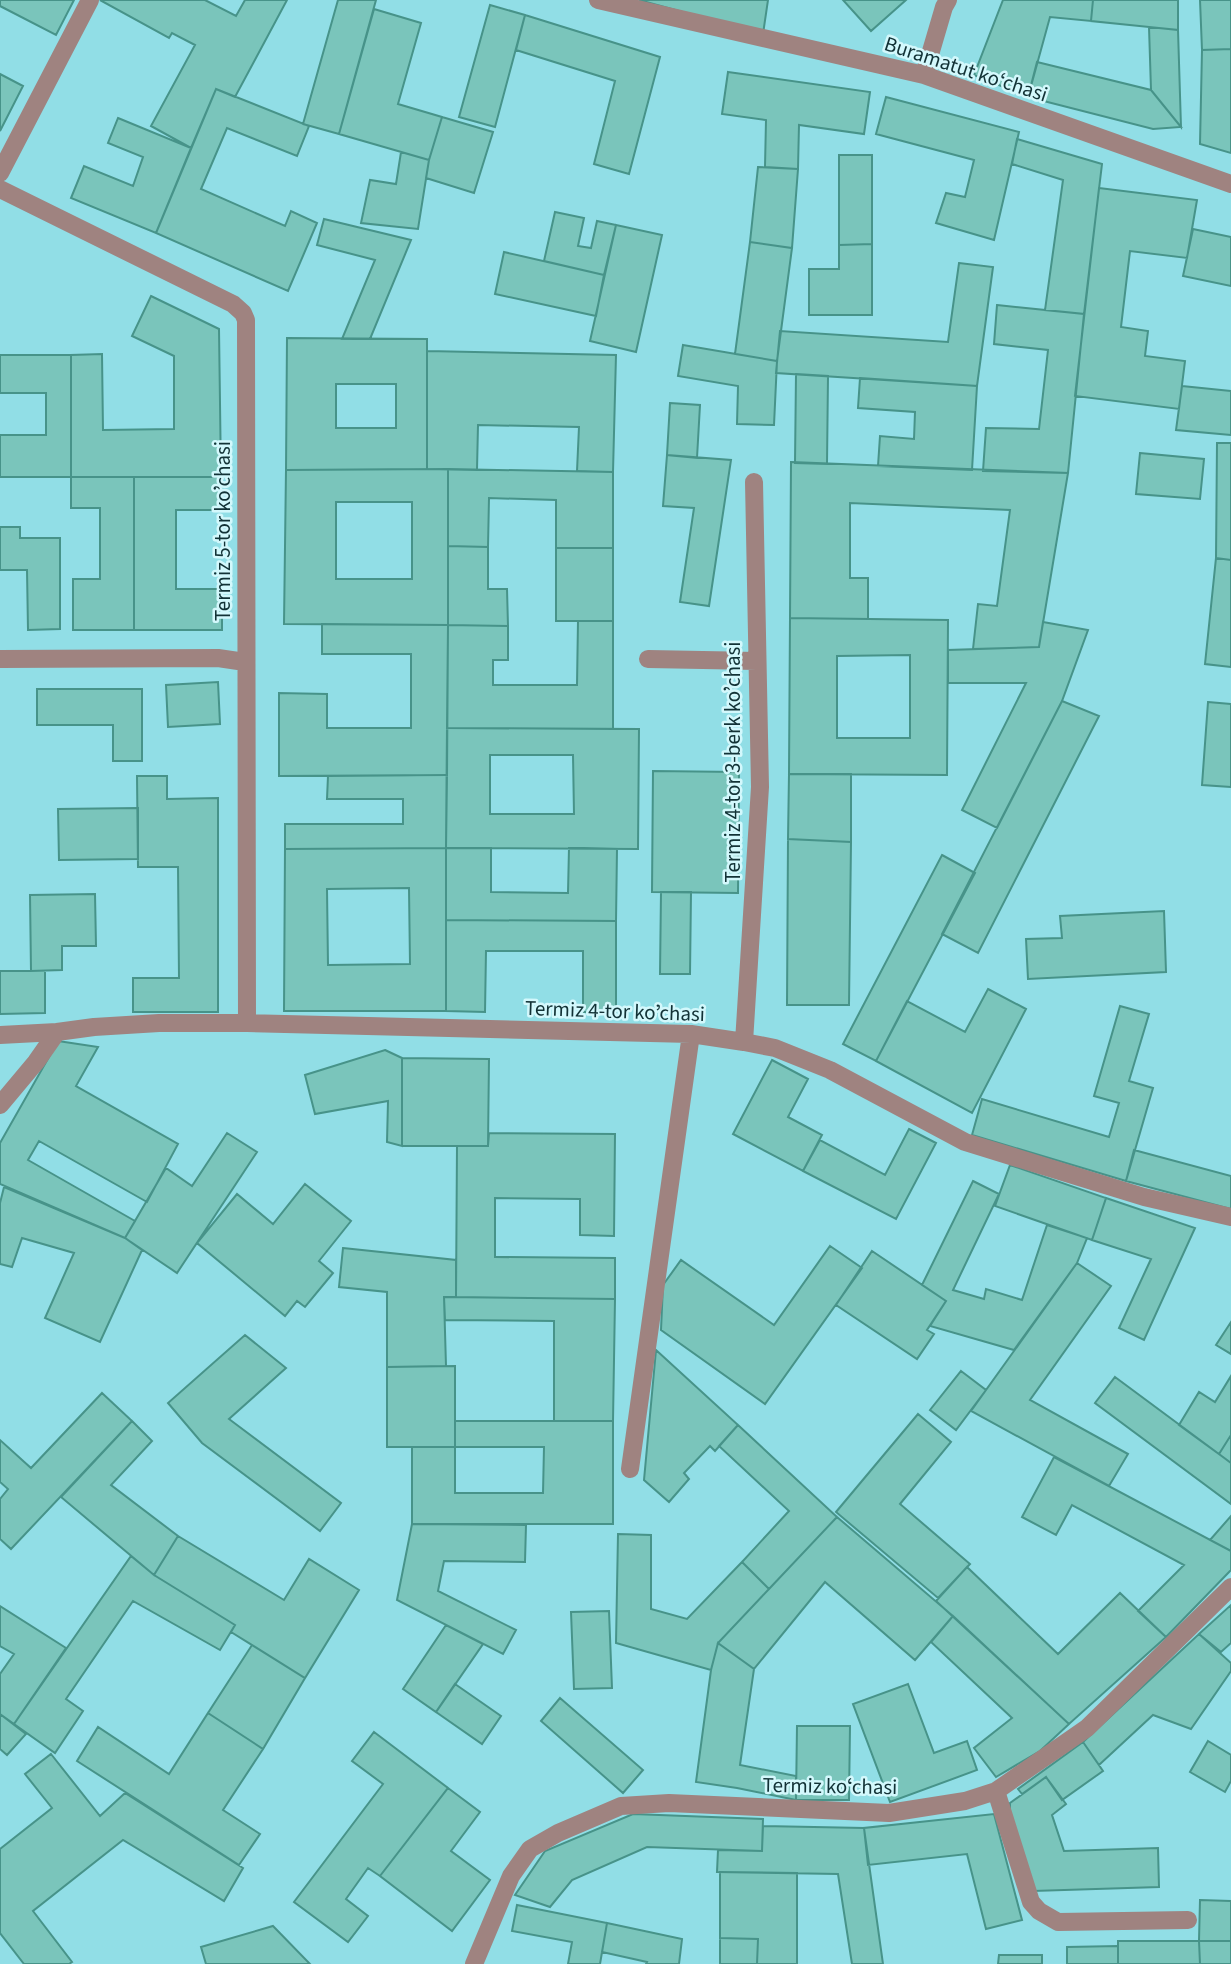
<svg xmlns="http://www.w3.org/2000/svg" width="1231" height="1964" viewBox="0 0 1231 1964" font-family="'Source Sans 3',sans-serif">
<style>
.building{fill:#7ac5bb;stroke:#479389;stroke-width:2;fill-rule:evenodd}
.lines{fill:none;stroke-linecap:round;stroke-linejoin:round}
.minor{stroke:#9f8380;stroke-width:18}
.labels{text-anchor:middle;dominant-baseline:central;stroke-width:5;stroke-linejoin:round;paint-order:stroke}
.street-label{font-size:21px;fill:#123236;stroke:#d3f8fc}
</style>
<rect width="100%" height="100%" fill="#91dee6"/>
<path class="building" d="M 0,0 L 74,0 L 56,35 L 0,6 Z
M 100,0 L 205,0 L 236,16 L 245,0 L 287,0 L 235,97 L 216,89 L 191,148 L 151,126 L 195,45 L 172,33 L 169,38 Z
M 338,0 L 376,0 L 339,134 L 303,124 Z
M 639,0 L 768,0 L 763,34 Z
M 843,0 L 906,0 L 871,31 Z
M 1003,0 L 1093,0 L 1091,21 L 1050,17 L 1028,97 L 974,75 Z
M 1093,0 L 1178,0 L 1178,30 L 1091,21 Z
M 1200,0 L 1231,0 L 1231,49 L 1202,50 Z
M 490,5 L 525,15 L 495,127 L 459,117 Z
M 374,9 L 421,23 L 398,104 L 442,117 L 429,160 L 339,134 Z
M 525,15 L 660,57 L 629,174 L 594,164 L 615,81 L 516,50 Z
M 1149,27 L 1178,30 L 1181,127 L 1151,90 Z
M 1231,49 L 1231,153 L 1200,144 L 1202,50 Z
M 1037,62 L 1151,90 L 1181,127 L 1153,129 L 1028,97 Z
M 728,72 L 870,92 L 864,134 L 799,125 L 798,169 L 765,167 L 766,120 L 722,114 Z
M 0,74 L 23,86 L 0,131 Z
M 216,89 L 309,126 L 297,156 L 227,128 L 201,189 L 285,226 L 291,211 L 317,223 L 288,291 L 156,233 Z
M 886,97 L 1019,132 L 994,240 L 936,223 L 946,193 L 965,197 L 974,160 L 876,134 Z
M 442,117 L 493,132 L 474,193 L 426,178 L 429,160 Z
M 118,118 L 191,148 L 156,233 L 71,198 L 84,166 L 133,186 L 143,157 L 108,143 Z
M 1017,139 L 1102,164 L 1084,314 L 1045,310 L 1063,180 L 1012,164 Z
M 401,152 L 429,160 L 418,229 L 361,223 L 370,180 L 396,184 Z
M 839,155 L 872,155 L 872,244 L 839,245 Z
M 758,167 L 798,169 L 792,248 L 750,242 Z
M 1099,188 L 1197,200 L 1187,258 L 1130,251 L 1121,327 L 1148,331 L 1145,356 L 1185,361 L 1179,409 L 1075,396 Z
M 555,212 L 584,218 L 578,246 L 591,248 L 597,221 L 616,225 L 604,275 L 544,261 Z
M 324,219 L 411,240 L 370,339 L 342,339 L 375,260 L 317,245 Z
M 616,225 L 662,235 L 636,352 L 590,341 Z
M 1193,229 L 1231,237 L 1231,286 L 1183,276 Z
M 750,242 L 792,248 L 777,361 L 735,354 Z
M 872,244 L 872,315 L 809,315 L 809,269 L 839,269 L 839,245 Z
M 504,252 L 604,275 L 596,316 L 495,294 Z
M 959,263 L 993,267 L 977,386 L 776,373 L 780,331 L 948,342 Z
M 151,296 L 219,329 L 221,477 L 71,477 L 71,355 L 102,354 L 103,430 L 174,429 L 174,356 L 132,336 Z
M 997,305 L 1084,314 L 1068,473 L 983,471 L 986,428 L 1039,429 L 1048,350 L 994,344 Z
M 287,338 L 427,339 L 427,469 L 286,470 ZM 336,384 L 396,384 L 396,428 L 336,428 Z
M 683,345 L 777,361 L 774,425 L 737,424 L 738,386 L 678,376 Z
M 427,351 L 616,355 L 613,472 L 577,471 L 579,427 L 478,425 L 477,470 L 427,469 Z
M 0,355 L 71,355 L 71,477 L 0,477 L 0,435 L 46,435 L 46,393 L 0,393 Z
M 796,374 L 828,376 L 827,464 L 795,463 Z
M 860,378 L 977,386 L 972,470 L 878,466 L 880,436 L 914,439 L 915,412 L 858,408 Z
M 1182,386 L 1231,391 L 1231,435 L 1176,430 Z
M 670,403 L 700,405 L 697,458 L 667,455 Z
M 1217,443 L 1231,443 L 1231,560 L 1216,558 Z
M 1140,453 L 1204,459 L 1200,499 L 1136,494 Z
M 667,455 L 731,460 L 709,606 L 680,602 L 694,508 L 663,506 Z
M 791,462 L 1068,473 L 1039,647 L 973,649 L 978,604 L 997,606 L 1010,510 L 850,503 L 850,578 L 868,578 L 868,619 L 790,618 Z
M 448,469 L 448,625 L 284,624 L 286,470 ZM 336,502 L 412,502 L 412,579 L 336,579 Z
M 448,469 L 613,472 L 613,548 L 556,548 L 556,500 L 489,498 L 488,547 L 448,546 Z
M 71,477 L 134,477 L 134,630 L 73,630 L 73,579 L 100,579 L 100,508 L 71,508 Z
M 134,477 L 221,477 L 221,510 L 176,510 L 176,589 L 222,589 L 222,630 L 134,630 Z
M 0,527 L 20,527 L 20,538 L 60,538 L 60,629 L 28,630 L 27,570 L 0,570 Z
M 448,546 L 488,547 L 488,589 L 507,589 L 508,626 L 448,625 Z
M 556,548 L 613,548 L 613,621 L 556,621 Z
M 1216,558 L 1231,560 L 1231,667 L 1205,664 Z
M 790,618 L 948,620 L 947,775 L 789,774 ZM 910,655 L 910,738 L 837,738 L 837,656 Z
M 578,621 L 613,621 L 613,729 L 447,728 L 448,625 L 508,626 L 508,660 L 493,660 L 493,685 L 577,685 Z
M 1043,622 L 1088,630 L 1062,701 L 997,828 L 962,810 L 1026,683 L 948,683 L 948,650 L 1039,647 Z
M 322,624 L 448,625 L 447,775 L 279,776 L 279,693 L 327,694 L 327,728 L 411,728 L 411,654 L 322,654 Z
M 218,682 L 220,724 L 168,727 L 166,685 Z
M 37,689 L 142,689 L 142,761 L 113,761 L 113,725 L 37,725 Z
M 1062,701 L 1099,716 L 978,953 L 942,934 Z
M 1208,702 L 1231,704 L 1231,787 L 1202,785 Z
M 447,728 L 639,729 L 638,849 L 446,848 ZM 490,755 L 573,755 L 574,814 L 490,814 Z
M 653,771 L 739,772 L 738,893 L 652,892 Z
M 789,774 L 851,774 L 851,842 L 788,839 Z
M 447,775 L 446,848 L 285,849 L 285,824 L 403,824 L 403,799 L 327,799 L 328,776 Z
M 137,776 L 167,776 L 167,799 L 218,798 L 218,1012 L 133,1012 L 133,978 L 179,978 L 178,867 L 138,867 Z
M 138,808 L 138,859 L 59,860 L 58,809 Z
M 788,839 L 851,842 L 849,1005 L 787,1005 Z
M 446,848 L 446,1011 L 284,1011 L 285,849 ZM 409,888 L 410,964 L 328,965 L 327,889 Z
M 446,848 L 491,848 L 491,892 L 568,893 L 569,848 L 617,849 L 616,921 L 446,920 Z
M 942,855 L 975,873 L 876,1061 L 843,1044 Z
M 661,892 L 691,892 L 690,974 L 660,974 Z
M 95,894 L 96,946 L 62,946 L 62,970 L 31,971 L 30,895 Z
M 1164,911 L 1166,972 L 1028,979 L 1026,939 L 1062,938 L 1060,916 Z
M 446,920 L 616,921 L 616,1012 L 583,1012 L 583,951 L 486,951 L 485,1012 L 446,1011 Z
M 0,971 L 45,971 L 45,1013 L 0,1014 Z
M 988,989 L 1026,1009 L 972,1113 L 876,1061 L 907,1001 L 965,1032 Z
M 1120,1006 L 1149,1014 L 1129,1081 L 1153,1088 L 1126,1181 L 972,1135 L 982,1099 L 1109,1137 L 1119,1103 L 1094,1096 Z
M 58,1041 L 98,1047 L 76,1086 L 178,1144 L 147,1202 L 39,1141 L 28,1160 L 135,1221 L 125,1238 L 0,1184 L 0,1143 Z
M 385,1050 L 402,1058 L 402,1146 L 387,1142 L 388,1101 L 315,1114 L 305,1075 Z
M 402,1058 L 489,1059 L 488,1146 L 402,1146 Z
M 772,1060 L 808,1079 L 788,1117 L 822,1135 L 803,1171 L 733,1134 Z
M 909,1129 L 936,1143 L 896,1219 L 803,1171 L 820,1140 L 885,1175 Z
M 227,1133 L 257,1152 L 177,1273 L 125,1238 L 166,1168 L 192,1186 Z
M 489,1133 L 615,1134 L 614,1236 L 580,1235 L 580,1199 L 495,1198 L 495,1257 L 615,1258 L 615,1299 L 456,1297 L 457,1146 L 488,1146 Z
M 1134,1150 L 1231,1176 L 1231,1209 L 1126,1181 Z
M 1010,1165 L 1106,1198 L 1092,1240 L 995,1206 Z
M 973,1181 L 999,1194 L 953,1290 L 984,1299 L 986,1289 L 1022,1300 L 1047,1225 L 1087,1238 L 1077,1263 L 1014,1350 L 930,1326 L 946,1301 L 922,1285 Z
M 305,1184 L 351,1221 L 319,1261 L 333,1273 L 305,1307 L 297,1301 L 285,1316 L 197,1243 L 237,1194 L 273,1224 Z
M 4,1187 L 125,1238 L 142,1250 L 100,1342 L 45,1318 L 74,1253 L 22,1238 L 12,1267 L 0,1264 L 0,1203 Z
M 1106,1198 L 1195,1228 L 1144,1340 L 1119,1328 L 1151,1259 L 1092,1240 Z
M 830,1246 L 862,1268 L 765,1404 L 661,1330 L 663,1285 L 681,1260 L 774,1325 Z
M 343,1248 L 456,1260 L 456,1297 L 444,1297 L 446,1366 L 387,1367 L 387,1292 L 339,1287 Z
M 872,1251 L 946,1301 L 927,1330 L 934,1334 L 917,1359 L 836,1305 Z
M 1077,1263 L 1111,1286 L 1030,1400 L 1128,1454 L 1109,1486 L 971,1411 Z
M 444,1297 L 615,1299 L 613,1421 L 554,1421 L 554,1321 L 445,1320 Z
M 1231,1322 L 1231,1354 L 1216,1345 Z
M 245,1335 L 286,1368 L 229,1419 L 341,1503 L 320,1531 L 202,1443 L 168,1403 Z
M 656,1350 L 738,1425 L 715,1451 L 710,1446 L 684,1473 L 689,1479 L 669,1502 L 644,1480 Z
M 455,1366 L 455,1447 L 387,1447 L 387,1367 Z
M 961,1371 L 986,1390 L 956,1430 L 930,1410 Z
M 1231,1376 L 1231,1435 L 1219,1454 L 1179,1425 L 1199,1392 L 1215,1402 Z
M 1115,1377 L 1231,1463 L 1231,1504 L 1095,1403 Z
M 102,1393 L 132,1421 L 11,1549 L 0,1539 L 0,1499 L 8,1489 L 0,1482 L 0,1440 L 31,1468 Z
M 918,1414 L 951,1442 L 900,1504 L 970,1564 L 938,1598 L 836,1512 Z
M 132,1421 L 152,1441 L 111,1485 L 178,1536 L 154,1575 L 61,1497 Z
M 455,1421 L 613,1421 L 613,1524 L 412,1524 L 412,1447 L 455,1447 ZM 455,1447 L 544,1447 L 543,1493 L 455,1493 Z
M 738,1425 L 837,1517 L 769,1589 L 742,1562 L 789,1511 L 719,1446 Z
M 1231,1435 L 1231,1463 L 1219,1454 Z
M 1054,1457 L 1231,1551 L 1231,1570 L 1166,1637 L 1138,1611 L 1184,1565 L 1072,1505 L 1056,1535 L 1022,1517 Z
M 1231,1516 L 1231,1551 L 1210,1540 Z
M 837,1517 L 953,1616 L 915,1660 L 825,1582 L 754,1669 L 718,1643 Z
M 412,1524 L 526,1525 L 525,1562 L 444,1561 L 438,1591 L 516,1630 L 503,1654 L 397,1600 Z
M 618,1534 L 651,1535 L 651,1609 L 687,1619 L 742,1562 L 769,1589 L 718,1643 L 711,1670 L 616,1643 Z
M 178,1536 L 284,1600 L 309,1559 L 359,1590 L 305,1678 L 231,1632 L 235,1625 L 154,1575 Z
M 131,1556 L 154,1575 L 235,1625 L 220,1650 L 133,1601 L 66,1699 L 83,1711 L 55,1753 L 14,1724 Z
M 967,1567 L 1058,1654 L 1120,1593 L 1166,1637 L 1069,1724 L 936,1601 Z
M 1231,1605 L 1231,1643 L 1221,1652 L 1199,1634 Z
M 0,1606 L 66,1648 L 14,1724 L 0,1714 L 0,1674 L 14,1654 L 0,1646 Z
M 609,1611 L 612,1688 L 574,1689 L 571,1612 Z
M 953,1616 L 1069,1724 L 1040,1751 L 996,1777 L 974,1748 L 1012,1718 L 931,1642 Z
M 446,1625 L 483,1644 L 436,1712 L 403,1689 Z
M 1199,1634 L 1231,1663 L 1231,1671 L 1191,1729 L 1153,1715 L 1099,1765 L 1083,1742 Z
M 718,1643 L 754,1669 L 740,1765 L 796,1776 L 796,1800 L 737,1788 L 696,1782 L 711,1670 Z
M 252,1645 L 305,1678 L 263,1749 L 208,1713 Z
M 455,1684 L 501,1716 L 482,1744 L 436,1712 Z
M 908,1684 L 934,1753 L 967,1741 L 977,1770 L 890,1802 L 853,1704 Z
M 560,1698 L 643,1770 L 623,1793 L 541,1721 Z
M 208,1713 L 263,1749 L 223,1810 L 260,1834 L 239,1865 L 77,1761 L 98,1727 L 169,1774 Z
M 0,1714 L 26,1734 L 7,1755 L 0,1749 Z
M 797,1726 L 850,1726 L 849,1800 L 796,1800 Z
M 374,1732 L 448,1788 L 380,1876 L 368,1868 L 346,1899 L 368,1916 L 348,1942 L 294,1902 L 383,1784 L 352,1761 Z
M 1208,1741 L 1231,1755 L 1231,1781 L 1225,1792 L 1190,1772 Z
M 1083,1742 L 1103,1771 L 1062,1800 L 1046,1777 L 1022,1794 L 1018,1789 Z
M 51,1754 L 100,1816 L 125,1793 L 243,1868 L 224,1901 L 123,1840 L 33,1911 L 72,1962 L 69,1964 L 24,1964 L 0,1933 L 0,1849 L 52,1808 L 25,1774 Z
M 1046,1777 L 1066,1804 L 1052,1815 L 1064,1851 L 1158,1848 L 1159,1887 L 1033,1891 L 1010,1824 L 1010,1803 Z
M 448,1788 L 480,1812 L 451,1851 L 490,1880 L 452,1931 L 380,1876 Z
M 633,1814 L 763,1819 L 762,1851 L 647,1847 L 572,1880 L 550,1907 L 515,1895 L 545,1851 Z
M 994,1814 L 1022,1920 L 986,1929 L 967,1854 L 868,1865 L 864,1828 Z
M 763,1826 L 864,1828 L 883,1964 L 852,1964 L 838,1874 L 717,1872 L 718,1850 L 762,1851 Z
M 720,1872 L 797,1873 L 797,1964 L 757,1964 L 758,1939 L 720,1938 Z
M 1200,1900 L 1231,1901 L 1231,1941 L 1199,1941 Z
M 517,1905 L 607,1923 L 600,1964 L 568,1964 L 572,1942 L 512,1931 Z
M 607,1923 L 682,1939 L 679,1964 L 646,1964 L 647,1962 L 602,1952 Z
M 273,1926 L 310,1964 L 206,1964 L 201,1947 Z
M 720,1938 L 758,1939 L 757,1964 L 720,1964 Z
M 1118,1941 L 1199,1941 L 1200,1964 L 1118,1964 Z
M 1199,1941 L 1231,1941 L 1231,1964 L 1200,1964 Z
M 1118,1946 L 1118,1964 L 1067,1964 L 1067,1947 Z
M 999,1955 L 1042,1955 L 1042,1964 L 998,1964 Z"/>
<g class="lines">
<path class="minor" d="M 598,0 L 924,75 L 1231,184
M 924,75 L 944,7 L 948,0
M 0,173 L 90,0
M 0,189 L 233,304 L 243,313 L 246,320 L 247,1023
M 0,659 L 218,658 L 245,662
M 648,659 L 757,661
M 0,1035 L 57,1032
M 744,1042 L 760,787 L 754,482
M 0,1105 L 36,1062 L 57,1032 L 94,1027 L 159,1023 L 247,1023 L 691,1034 L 744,1042 L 775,1048 L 830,1070 L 965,1142 L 1144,1197 L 1231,1217
M 630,1469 L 691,1034
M 996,1791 L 1031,1902 L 1039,1911 L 1058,1922 L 1188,1920
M 474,1964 L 511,1876 L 530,1849 L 558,1833 L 621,1806 L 669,1803 L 889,1813 L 965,1801 L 996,1791 L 1087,1728 L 1231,1587"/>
</g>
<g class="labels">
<g class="street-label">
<text transform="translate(966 69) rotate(18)">Buramatut koʻchasi</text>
<text transform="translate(223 531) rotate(-90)">Termiz 5-tor koʼchasi</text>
<text transform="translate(733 762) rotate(-90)">Termiz 4-tor 3-berk koʼchasi</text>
<text transform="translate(615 1011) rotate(2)">Termiz 4-tor koʼchasi</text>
<text transform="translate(830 1786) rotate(1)">Termiz koʻchasi</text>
</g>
</g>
</svg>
